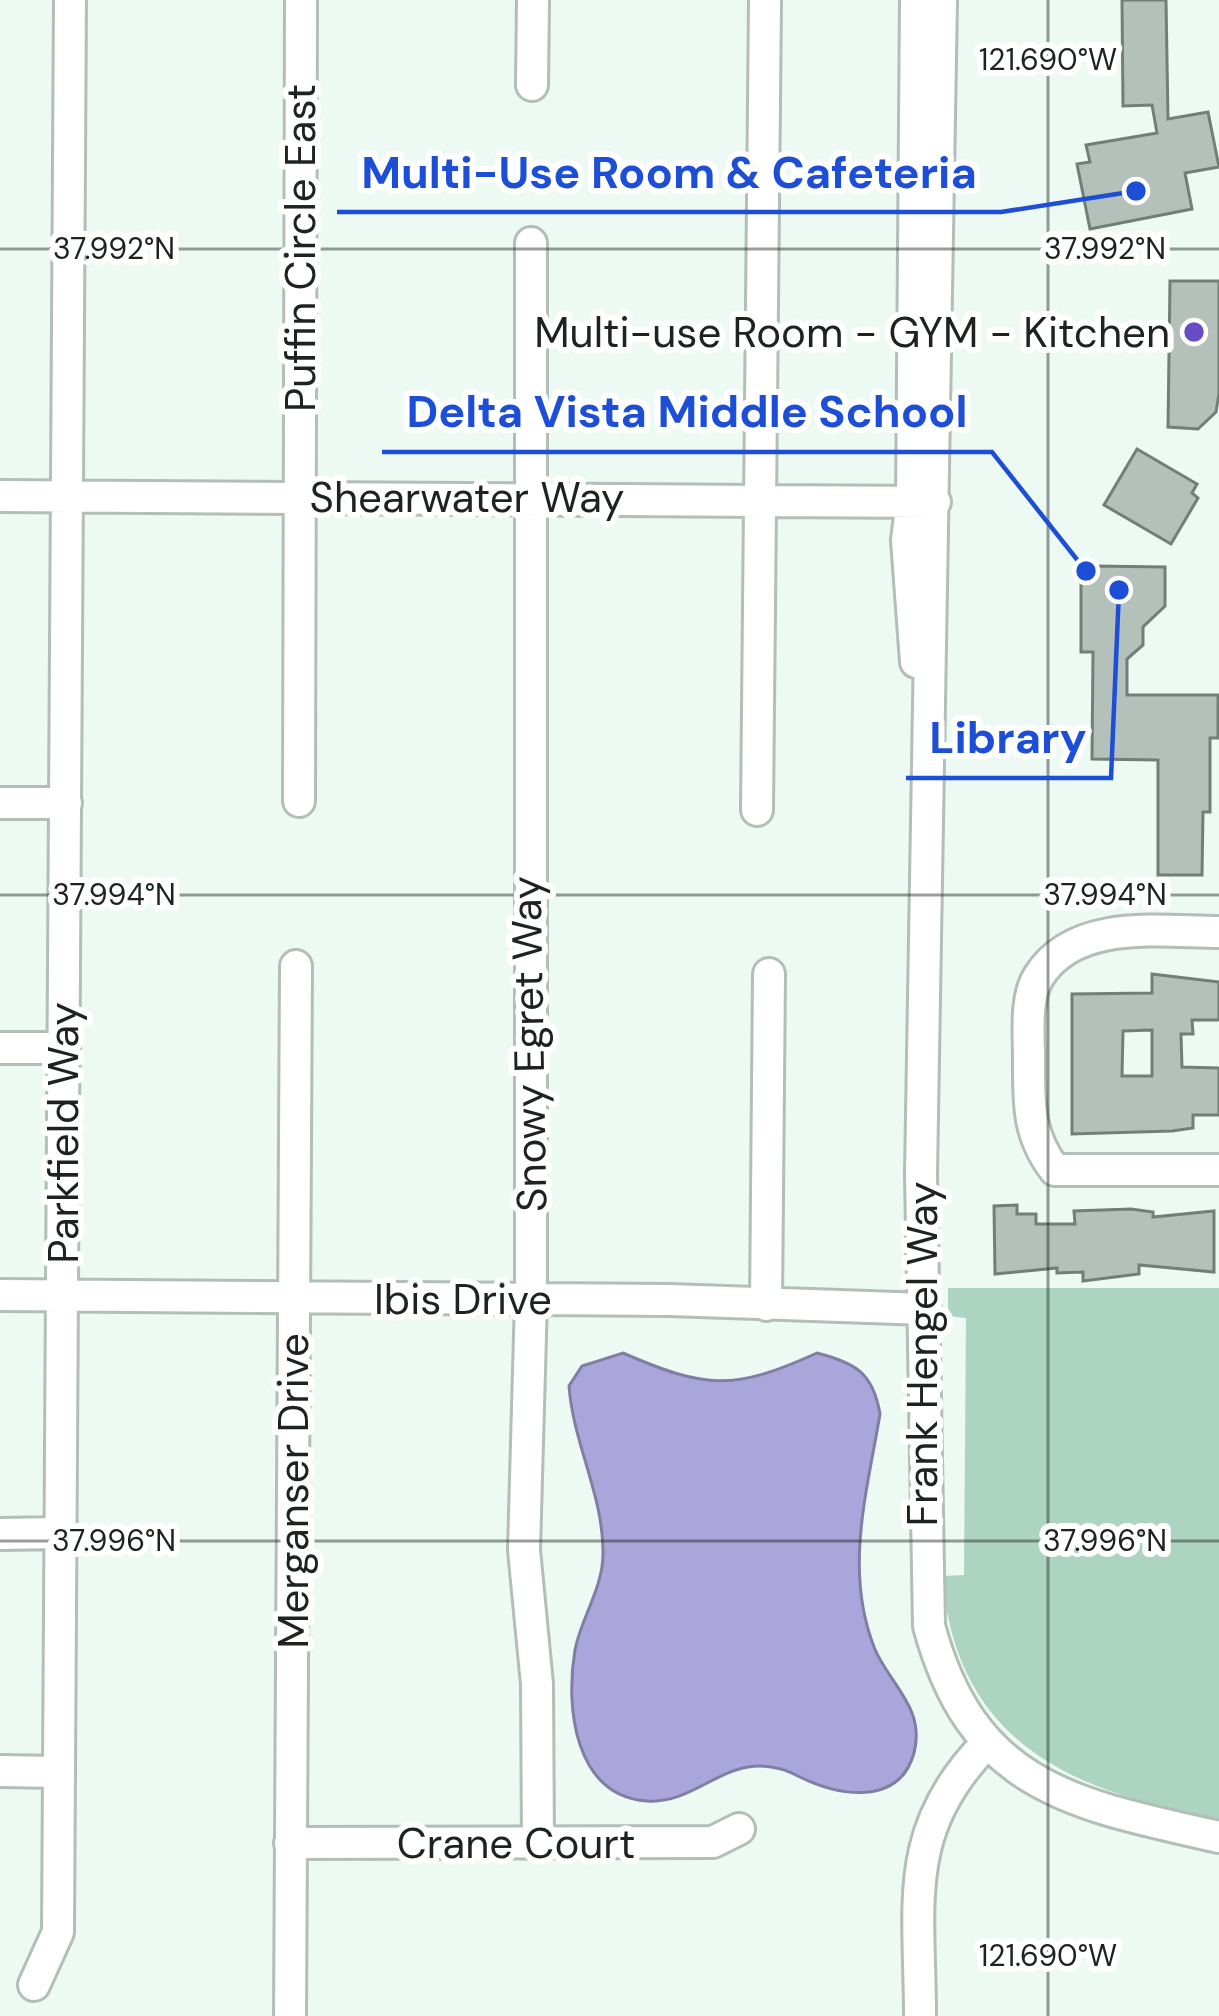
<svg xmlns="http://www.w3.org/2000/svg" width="1219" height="2016" viewBox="0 0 1219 2016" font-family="'DM Sans',sans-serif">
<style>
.green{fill:#add3c1}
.water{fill:#aaa5db;stroke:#807ea3;stroke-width:3}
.building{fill:#b4c0ba;stroke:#737e79;stroke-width:3;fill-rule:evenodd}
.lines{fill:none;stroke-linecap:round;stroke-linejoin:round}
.minor-casing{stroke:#b2beb8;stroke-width:36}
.minor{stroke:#fff;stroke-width:30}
.ticks{fill:none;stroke:#1e2320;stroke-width:3;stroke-opacity:0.45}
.poi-dot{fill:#684dc6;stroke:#fff;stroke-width:4.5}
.labels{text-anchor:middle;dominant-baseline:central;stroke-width:12;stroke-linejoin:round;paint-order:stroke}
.street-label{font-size:42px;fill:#1e2320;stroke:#fff}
.poi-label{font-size:42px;fill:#1e2320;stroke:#fff;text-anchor:end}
.ticks-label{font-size:30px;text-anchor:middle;fill:#1e2320;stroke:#fff;stroke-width:12;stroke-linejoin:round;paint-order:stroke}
.leader{fill:none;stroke:#1d4ed8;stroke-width:4.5}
.callout-dot{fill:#1d4ed8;stroke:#fff;stroke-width:4.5}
.callout-label{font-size:45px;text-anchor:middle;font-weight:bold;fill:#1d4ed8;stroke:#fff;stroke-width:12;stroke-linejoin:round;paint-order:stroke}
</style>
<rect width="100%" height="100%" fill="#edf9f3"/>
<path class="green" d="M 948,1288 L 1219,1288 L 1219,1820 C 1070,1790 957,1744 942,1576 L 964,1575 L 966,1318 L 948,1316 Z"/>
<path class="water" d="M 623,1353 C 706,1389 733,1391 817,1353 C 856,1363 873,1373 880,1414 C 867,1492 844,1570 874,1647 C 888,1683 926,1707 914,1753 C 899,1807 837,1796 800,1777 C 732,1741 703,1805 647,1801 C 575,1796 565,1708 575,1650 C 581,1618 603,1588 603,1554 C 604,1497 573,1443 569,1386 L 582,1366 Z"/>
<path class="building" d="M 1122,0 L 1166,0 L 1168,119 L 1208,112 L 1219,167 L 1185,173 L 1192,209 L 1090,229 L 1077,164 L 1090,162 L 1086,145 L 1157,133 L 1152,105 L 1123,106 Z
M 1170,281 L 1219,281 L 1219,393 L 1216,412 L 1198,429 L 1168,427 Z
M 1137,449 L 1197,484 L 1192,493 L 1198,498 L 1171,544 L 1104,505 Z
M 1093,566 L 1165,567 L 1165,606 L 1143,627 L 1143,645 L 1127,659 L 1127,695 L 1218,695 L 1218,738 L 1210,738 L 1210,812 L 1203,812 L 1202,875 L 1158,875 L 1158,760 L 1092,759 L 1093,652 L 1081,652 L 1081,576 L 1093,576 Z
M 1152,974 L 1219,982 L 1219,1020 L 1192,1020 L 1193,1034 L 1181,1034 L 1182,1067 L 1219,1068 L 1219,1115 L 1193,1115 L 1193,1128 L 1172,1131 L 1072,1134 L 1072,994 L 1152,993 ZM 1152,1030 L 1152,1076 L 1122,1076 L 1123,1031 Z
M 1017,1205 L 1017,1214 L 1036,1214 L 1036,1224 L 1075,1224 L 1074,1211 L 1131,1209 L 1153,1212 L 1153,1217 L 1214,1211 L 1214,1272 L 1139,1265 L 1139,1274 L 1083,1281 L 1083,1272 L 1057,1273 L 1057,1268 L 995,1274 L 994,1206 Z"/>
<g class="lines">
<defs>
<path id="minor" d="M 941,0 L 921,1174 L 929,1626 C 973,1789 1074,1804 1219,1837
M 532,85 L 533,0
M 531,243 L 531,1299 L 524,1550 L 537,1684 L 538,1843
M 0,496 L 935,502
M 916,662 L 907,540 L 912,501 L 916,0
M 299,801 L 301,0
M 0,803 L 66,803
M 757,810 L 765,0
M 1219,932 C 1162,932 1076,918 1039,976 C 1025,997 1029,1034 1029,1057 C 1029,1102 1027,1134 1055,1170 L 1219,1170
M 0,1048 L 64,1048
M 0,1295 L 669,1300 L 925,1309
M 766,1305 L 769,974
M 0,1534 L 60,1533
M 0,1771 L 59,1772
M 290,1843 L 713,1842 L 739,1829
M 34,1985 L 58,1932 L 70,0
M 290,2016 L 296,966
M 920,2016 C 920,1904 901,1830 987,1743"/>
</defs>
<use href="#minor" class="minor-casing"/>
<use href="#minor" class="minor"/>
</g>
<path class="ticks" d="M 1048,0 L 1048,2016M 0,249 L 1219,249M 0,895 L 1219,895M 0,1541 L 1219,1541"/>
<circle class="poi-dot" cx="1194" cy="332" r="12"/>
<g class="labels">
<g class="street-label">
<text transform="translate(300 248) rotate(-90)">Puffin Circle East</text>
<text x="467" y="497">Shearwater Way</text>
<text transform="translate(529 1044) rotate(-91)">Snowy Egret Way</text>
<text transform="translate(63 1133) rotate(-90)">Parkfield Way</text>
<text x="463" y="1299">Ibis Drive</text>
<text transform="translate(922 1354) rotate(-90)">Frank Hengel Way</text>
<text transform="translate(293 1491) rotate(-90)">Merganser Drive</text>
<text x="516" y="1843">Crane Court</text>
</g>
<g class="poi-label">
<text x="1170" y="332">Multi-use Room - GYM - Kitchen</text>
</g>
</g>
<g class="ticks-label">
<text x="1048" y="70">121.690°W</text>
<text x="1105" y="259">37.992°N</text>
<text x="114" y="259">37.992°N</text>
<text x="114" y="905">37.994°N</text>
<text x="1105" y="905">37.994°N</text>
<text x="1105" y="1551">37.996°N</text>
<text x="114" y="1551">37.996°N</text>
<text x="1048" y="1966">121.690°W</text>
</g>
<path class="leader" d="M1136 191L1001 212H337M1086 571L992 452H382M1119 590L1111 778H906"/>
<g class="callout-dot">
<circle cx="1136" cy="191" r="12"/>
<circle cx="1086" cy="571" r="12"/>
<circle cx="1119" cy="590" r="12"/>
</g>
<g class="callout-label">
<text x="669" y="188">Multi-Use Room &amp; Cafeteria</text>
<text x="687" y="427">Delta Vista Middle School</text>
<text x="1008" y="753">Library</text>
</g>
</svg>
